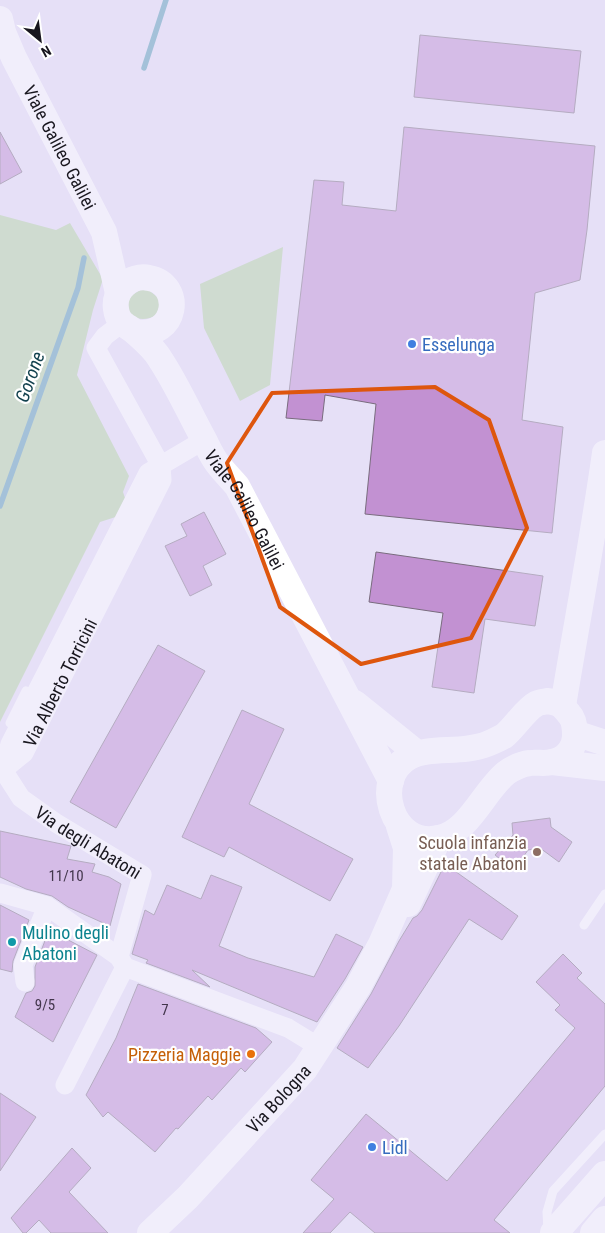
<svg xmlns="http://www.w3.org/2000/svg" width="605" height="1233" viewBox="0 0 605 1233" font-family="'Roboto Condensed',sans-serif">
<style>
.green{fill:#b4d4a1}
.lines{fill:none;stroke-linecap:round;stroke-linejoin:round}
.stream{stroke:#549cb4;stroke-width:5.5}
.building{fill:#c291d2;stroke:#796c7e}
.lane{stroke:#fff;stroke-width:9}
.street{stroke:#fff;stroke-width:19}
.secondary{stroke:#fff;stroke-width:26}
.primary{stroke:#fff;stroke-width:28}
.marked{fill:none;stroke:#de560d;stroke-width:4;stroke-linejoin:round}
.shop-dot{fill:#3f7fe0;stroke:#fff;stroke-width:2}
.education-dot{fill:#8d6e63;stroke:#fff;stroke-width:2}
.culture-dot{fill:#0f9aa8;stroke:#fff;stroke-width:2}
.food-dot{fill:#e8710a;stroke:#fff;stroke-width:2}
.labels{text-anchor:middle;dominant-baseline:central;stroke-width:4.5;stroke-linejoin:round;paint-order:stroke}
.number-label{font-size:15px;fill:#42354b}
.street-label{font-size:18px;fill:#18161e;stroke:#fff}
.shop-label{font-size:18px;fill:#366cbe;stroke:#fff;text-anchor:start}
.education-label{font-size:18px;fill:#785e54;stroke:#fff;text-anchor:end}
.culture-label{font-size:18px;fill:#0d838f;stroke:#fff;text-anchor:start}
.food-label{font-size:18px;fill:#c56008;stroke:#fff;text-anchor:end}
.water-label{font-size:19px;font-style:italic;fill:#13424f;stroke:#fff}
</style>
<rect width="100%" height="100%" fill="#e6e0f7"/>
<path class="green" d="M 0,215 L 56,230 L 70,223 L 103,279 L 93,310 L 77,375 L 129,476 L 123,492 L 128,507 L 125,514 L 100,522 L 0,722 Z
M 283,247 L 270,385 L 240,401 L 204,328 L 200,284 Z
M 145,287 L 161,300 L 157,315 C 141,324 124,318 129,297 Z"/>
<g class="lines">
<path class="stream" d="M 144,68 L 166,0
M 0,506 L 78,288 L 84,258"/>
</g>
<path class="building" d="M 420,35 L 581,51 L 574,113 L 414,97 Z
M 404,127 L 595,146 L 587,230 L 580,280 L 535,293 L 522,420 L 563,427 L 552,533 L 365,514 L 376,404 L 325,395 L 322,421 L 286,418 L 314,180 L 344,182 L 342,205 L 396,211 Z
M 0,132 L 22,172 L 0,184 Z
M 204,512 L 226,554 L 203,566 L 212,585 L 190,596 L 165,546 L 187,536 L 181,524 Z
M 376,552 L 543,576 L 535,626 L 485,619 L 474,693 L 432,687 L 443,613 L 369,602 Z
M 158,645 L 205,671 L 116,828 L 70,802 Z
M 242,710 L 284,729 L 249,804 L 353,859 L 330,901 L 229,847 L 224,857 L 182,837 Z
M 550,818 L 551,827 L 572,842 L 559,862 L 540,848 L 528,850 L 514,870 L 495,855 L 513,835 L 512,823 Z
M 0,831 L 71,846 L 67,859 L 95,864 L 92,872 L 109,877 L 121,884 L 110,926 L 68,907 L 52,896 L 26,889 L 0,877 Z
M 445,864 L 518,916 L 502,940 L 469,919 L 399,1026 L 368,1068 L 337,1048 L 371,994 L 399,941 L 413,918 L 417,916 L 422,910 Z
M 211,875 L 242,887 L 219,946 L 248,958 L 314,977 L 336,934 L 363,947 L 345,979 L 317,1022 L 192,970 L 210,987 L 146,963 L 148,960 L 132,954 L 145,910 L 154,915 L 167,885 L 201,899 Z
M 0,905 L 29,920 L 13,961 L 12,972 L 0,969 Z
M 49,930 L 97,955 L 53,1042 L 15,1017 L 26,993 L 32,991 L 35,986 L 35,967 Z
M 563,954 L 582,973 L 577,978 L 605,1004 L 605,1086 L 494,1220 L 510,1233 L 375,1233 L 350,1212 L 330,1233 L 303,1233 L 334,1199 L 311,1180 L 366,1114 L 447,1181 L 575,1028 L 555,1010 L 560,1005 L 536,982 Z
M 138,984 L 256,1028 L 272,1042 L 245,1072 L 241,1068 L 212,1100 L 208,1096 L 178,1129 L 176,1128 L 155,1152 L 108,1112 L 103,1117 L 86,1095 L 116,1038 Z
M 0,1093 L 36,1117 L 0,1171 Z
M 72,1148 L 91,1168 L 69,1192 L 108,1233 L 51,1233 L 39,1220 L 26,1233 L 23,1233 L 11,1218 Z"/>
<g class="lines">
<path class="lane" d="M 10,723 L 26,691 L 36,695
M 584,925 L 605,894
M 548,1231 L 547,1212 L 553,1191 L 605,1134"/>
<g class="street">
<path id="s1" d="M 3,770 L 24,753 L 162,480 L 161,466 L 96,348 L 105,336 L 122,323"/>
<path id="s2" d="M 3,770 L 21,798 L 56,823 L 142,875 L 119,957 L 125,967 L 288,1028 L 319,1047"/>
<path d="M 3,770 L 10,744 L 148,473 L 204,440"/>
<path d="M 0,893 L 47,906 L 119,957"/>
<path d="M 25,982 L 23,965 L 47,906"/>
<path d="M 65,1085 L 125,967"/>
</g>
<g class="secondary">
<path id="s3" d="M 0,19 L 3,32 L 14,58 L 104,232 L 118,293"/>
<path id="s4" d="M 135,332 C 178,339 184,284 149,278 C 131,274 113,290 116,309 C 118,325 128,325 137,334 C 145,341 155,350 160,359 C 176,383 188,410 202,436 C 207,445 211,455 217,463 C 223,471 230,478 237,486 L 391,781"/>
<path d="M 547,701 C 558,702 562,705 569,714 C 574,719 575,728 575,735 C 575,748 566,759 552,762 C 545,764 537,762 530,763 C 521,764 513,768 506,773 C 483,792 469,832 439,838 C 391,849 371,778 409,757 C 429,746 462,754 487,744 C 492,742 499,739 504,736 C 514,728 526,709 536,704 C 539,702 544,702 547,701 Z"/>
<path d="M 355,703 L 417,753"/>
<path d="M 563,706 C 577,621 593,538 605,453"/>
<path d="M 575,733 L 605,743"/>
<path d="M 552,762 L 605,768"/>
<path d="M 408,904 L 439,838"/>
<path id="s5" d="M 150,1233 L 188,1197 L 305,1069 L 358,987 L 381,944 L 405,889 L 406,848 L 399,826"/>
</g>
<path class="primary" d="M 554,1233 L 605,1175
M 594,1233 L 605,1220"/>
</g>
<path d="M0 0H605V1233H0ZM 435,387 L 489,420 L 527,528 L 471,638 L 361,664 L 280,607 L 227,463 L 272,393 Z" fill="#e6e0f7" fill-opacity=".55" fill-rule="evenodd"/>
<path class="marked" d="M 435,387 L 489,420 L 527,528 L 471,638 L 361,664 L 280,607 L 227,463 L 272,393 Z"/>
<g class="shop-dot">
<circle cx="412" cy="344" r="5"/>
<circle cx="372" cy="1147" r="5"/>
</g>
<circle class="education-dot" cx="537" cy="852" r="5"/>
<circle class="culture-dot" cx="12" cy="942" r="5"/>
<circle class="food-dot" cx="251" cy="1054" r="5"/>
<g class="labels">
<g class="number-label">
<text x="66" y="876">11/10</text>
<text x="45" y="1005">9/5</text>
<text x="165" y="1010">7</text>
</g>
<g class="street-label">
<text stroke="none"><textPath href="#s3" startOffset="142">Viale Galileo Galilei</textPath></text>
<text stroke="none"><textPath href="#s4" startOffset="385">Viale Galileo Galilei</textPath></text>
<text stroke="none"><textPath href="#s1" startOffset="106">Via Alberto Torricini</textPath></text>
<text stroke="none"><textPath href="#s2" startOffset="114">Via degli Abatoni</textPath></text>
<text stroke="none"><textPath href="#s5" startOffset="186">Via Bologna</textPath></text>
</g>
<g class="shop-label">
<text x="422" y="344">Esselunga</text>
<text x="382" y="1147">Lidl</text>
</g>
<g class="education-label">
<text x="527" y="842">Scuola infanzia<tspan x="527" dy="21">statale Abatoni</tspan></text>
</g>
<g class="culture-label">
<text x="22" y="932">Mulino degli<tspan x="22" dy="21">Abatoni</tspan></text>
</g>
<g class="food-label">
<text x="241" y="1054">Pizzeria Maggie</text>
</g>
<g class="water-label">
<text transform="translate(30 377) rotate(-70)">Gorone</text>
</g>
</g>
<g transform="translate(40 40) rotate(151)" stroke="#ffffff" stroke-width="4" paint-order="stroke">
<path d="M0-4L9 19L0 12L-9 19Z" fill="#18161e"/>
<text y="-8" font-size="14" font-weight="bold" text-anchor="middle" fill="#18161e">N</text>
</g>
</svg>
